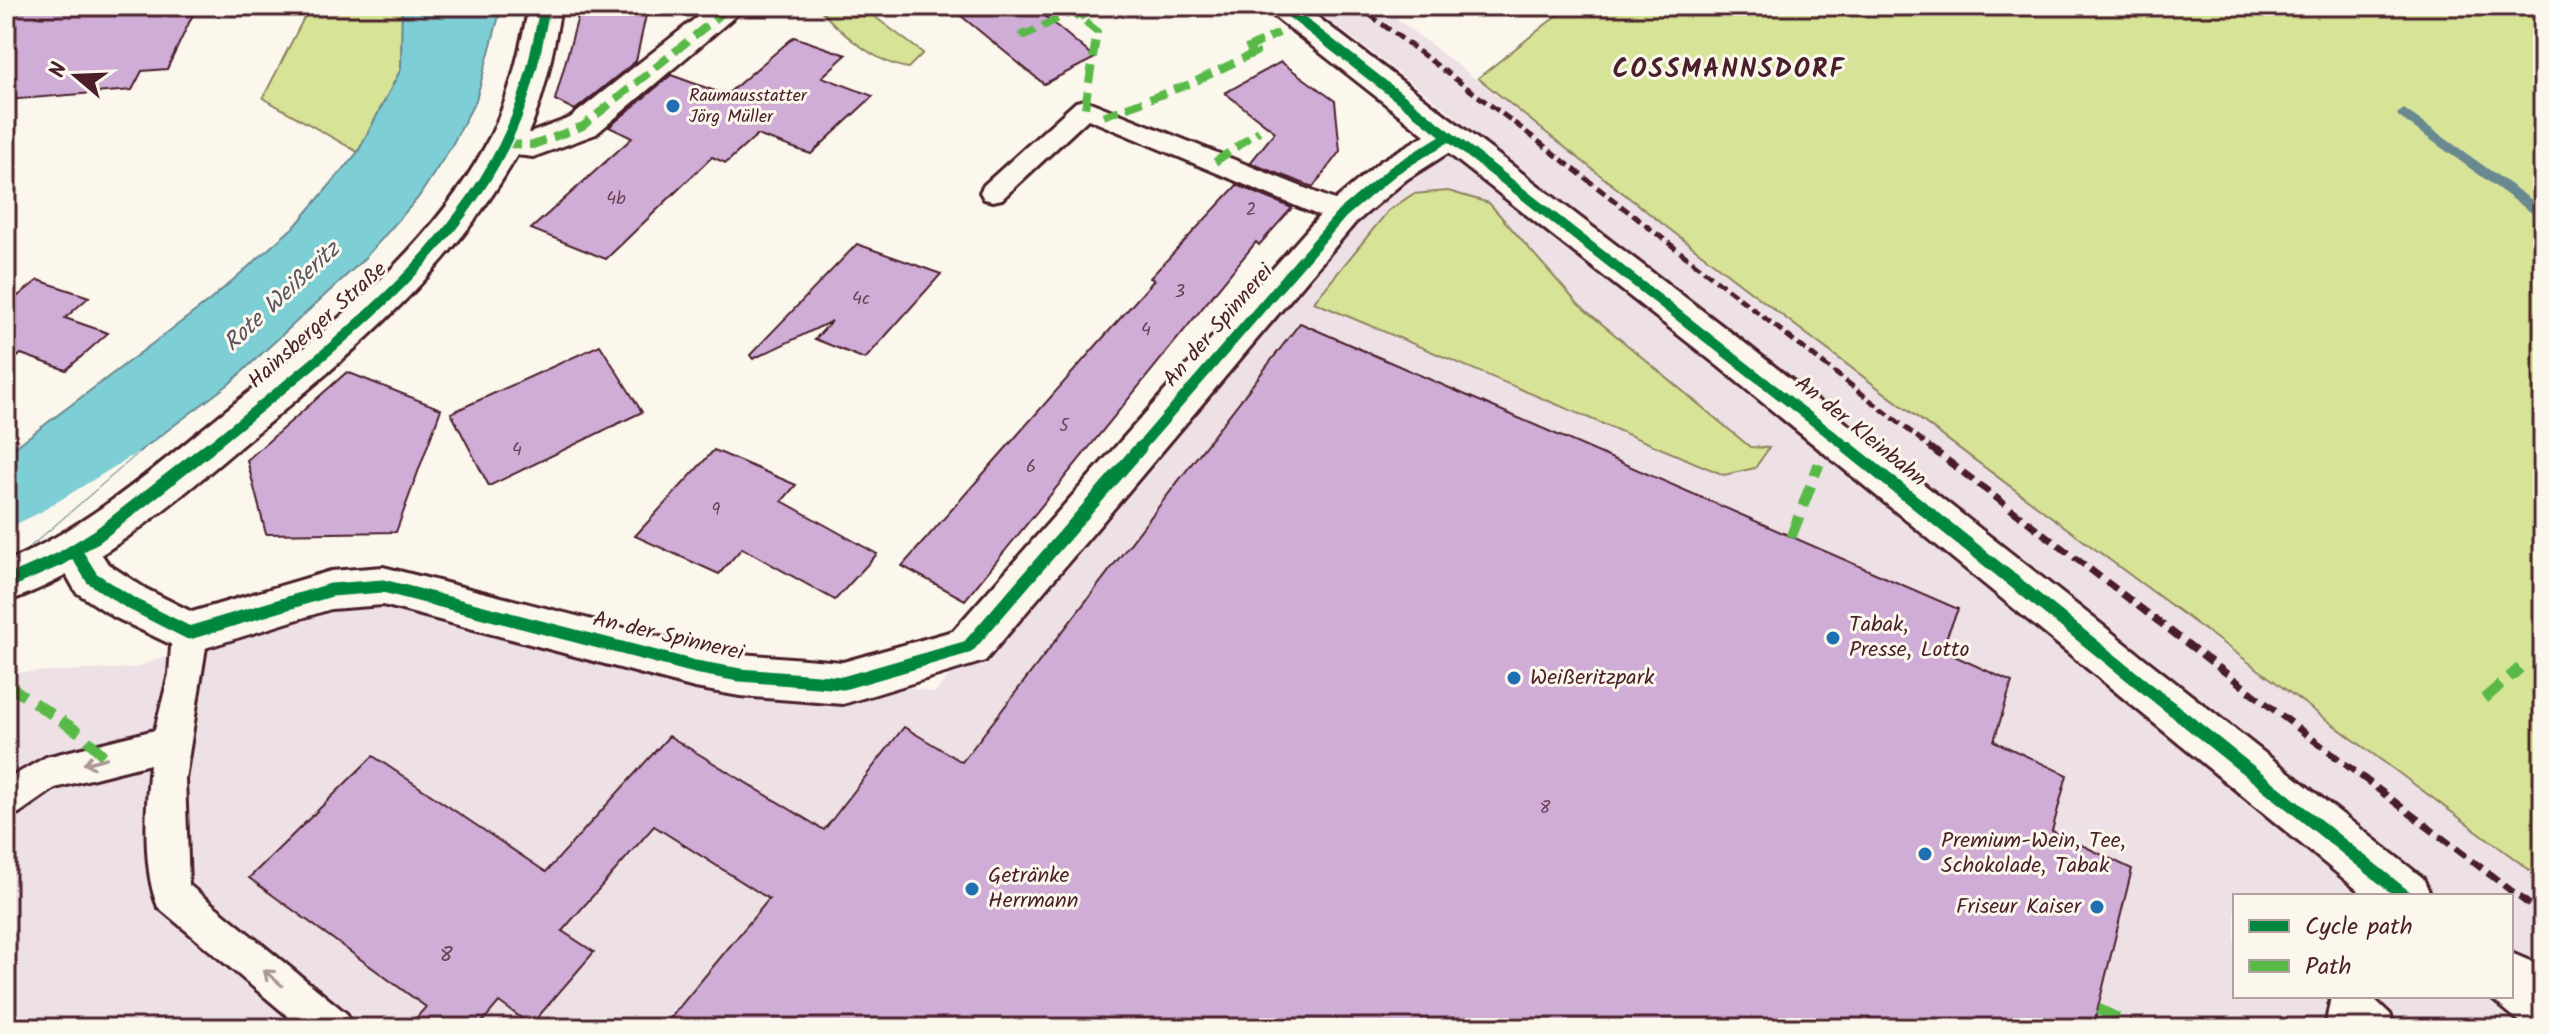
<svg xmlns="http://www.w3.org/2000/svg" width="2549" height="1034" viewBox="0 0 2549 1034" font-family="Kalam,sans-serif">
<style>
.built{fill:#eee1e6;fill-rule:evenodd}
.green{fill:#d7e497;stroke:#908261;stroke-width:2}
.water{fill:#7ecfd5;stroke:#698991;stroke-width:2}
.pier{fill:#fbf7ec}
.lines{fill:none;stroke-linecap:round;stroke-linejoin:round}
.stream{fill:#698991;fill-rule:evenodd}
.building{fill:#d0add7;stroke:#4a1f2b;stroke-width:2}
.lane-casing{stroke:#4a1f2b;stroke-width:6}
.street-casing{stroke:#4a1f2b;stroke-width:6}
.secondary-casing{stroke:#4a1f2b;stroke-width:6}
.lane{fill:#fbf7ec;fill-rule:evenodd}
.street{fill:#fbf7ec;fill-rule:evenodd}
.secondary{fill:#fbf7ec;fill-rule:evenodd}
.rail-far1{stroke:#4a1f2b;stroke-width:5;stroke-dasharray:10 5;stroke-linecap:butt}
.rail{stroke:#4a1f2b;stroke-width:7;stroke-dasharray:13 7;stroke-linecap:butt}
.quiet-far1{stroke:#58b947;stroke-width:8;stroke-dasharray:17 8;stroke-linecap:butt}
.quiet{stroke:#58b947;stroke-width:11;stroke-dasharray:22 11;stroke-linecap:butt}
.cycleway-far1-casing{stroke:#fbf7ec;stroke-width:14}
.cycleway-casing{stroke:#fbf7ec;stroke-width:18}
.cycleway-far1{stroke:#00873e;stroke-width:10}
.cycleway{stroke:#00873e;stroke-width:13}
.oneway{stroke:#ab9695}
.poi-dot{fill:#1f6fb2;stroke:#fbf7ec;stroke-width:3}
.labels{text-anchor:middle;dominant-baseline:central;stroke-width:6;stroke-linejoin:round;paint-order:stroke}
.far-poi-label{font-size:18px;fill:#4a1f2b;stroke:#fbf7ec;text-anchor:start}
.number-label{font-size:18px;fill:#6c4256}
.street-label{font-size:22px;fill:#4a1f2b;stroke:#fbf7ec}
.poi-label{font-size:22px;fill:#4a1f2b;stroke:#fbf7ec;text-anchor:start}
.near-number-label{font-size:22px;fill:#6c4256}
.water-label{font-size:24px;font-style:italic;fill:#5a545e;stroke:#fbf7ec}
.far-district-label{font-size:26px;font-weight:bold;letter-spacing:2px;fill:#4a1f2b;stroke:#fbf7ec}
</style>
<rect width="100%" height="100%" fill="#fbf7ec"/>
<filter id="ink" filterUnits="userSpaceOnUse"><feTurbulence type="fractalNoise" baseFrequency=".0125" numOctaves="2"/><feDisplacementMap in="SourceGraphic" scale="16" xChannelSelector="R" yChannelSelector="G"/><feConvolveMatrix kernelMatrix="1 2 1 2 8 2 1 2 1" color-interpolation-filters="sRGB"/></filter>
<g filter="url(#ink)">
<path class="built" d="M 1310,6 L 1380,6 L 1866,377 L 2543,880 L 2543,1028 L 6,1028 L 6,673 L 134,668 L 398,576 L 934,693 L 1454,115 ZM 2235,896 L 2511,896 L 2511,996 L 2235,996 Z"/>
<path class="green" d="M 310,6 L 402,6 L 401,69 L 358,152 L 263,98 Z
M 817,6 L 868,6 L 871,14 L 923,53 L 908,68 C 875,63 838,31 817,6 Z
M 1569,6 L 2543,6 L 2543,880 C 2187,614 1824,357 1478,78 Z
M 1448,191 L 1489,203 L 1578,304 L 1750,447 L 1769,448 L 1755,468 L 1724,475 L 1314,302 L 1388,211 L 1413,194 Z"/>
<path class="water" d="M 402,6 L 498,6 L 499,16 L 476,100 L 451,147 L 418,198 L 363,260 L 229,384 L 140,451 L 6,567 L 6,454 L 209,301 L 296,225 L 358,152 L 401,69 Z"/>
<path class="pier" d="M 140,451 L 6,567 L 6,529 L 39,513 Z"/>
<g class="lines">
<path class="stream" d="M 2404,109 L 2543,208 L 2543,221 L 2399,117 L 2397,114 Z"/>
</g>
<path class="building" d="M 6,6 L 197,6 L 167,69 L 142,71 L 132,90 L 6,100 Z
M 581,6 L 648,6 L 636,61 L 575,110 L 555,100 Z
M 949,6 L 1033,6 L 1095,58 L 1044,84 Z
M 794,37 L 846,55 L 822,77 L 873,96 L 811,154 L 757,135 L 726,163 L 712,157 L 606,259 L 531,229 L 632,138 L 609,127 L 671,75 L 726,95 Z
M 1281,62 L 1335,101 L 1340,151 L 1313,187 L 1250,163 L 1275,132 L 1225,93 Z
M 1237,185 L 1292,208 L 1259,245 L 1256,242 L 965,600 L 902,566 L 1154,280 L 1150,278 Z
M 857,244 L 941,274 L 865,359 L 815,339 L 832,321 L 753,359 L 750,355 Z
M 38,280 L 89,297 L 65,318 L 108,333 L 66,370 L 21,354 L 6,367 L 6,298 L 13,300 Z
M 1300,323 L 1958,609 L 1941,650 L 2012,682 L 1994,741 L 2067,775 L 2052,831 L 2132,869 L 2093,1028 L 662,1028 L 769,899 L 654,826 L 562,931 L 594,952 L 531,1025 L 499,1002 L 477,1028 L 407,1028 L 426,1007 L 249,878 L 373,756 L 546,872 L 669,736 L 824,830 L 904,727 L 962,762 Z
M 600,345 L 642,412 L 489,486 L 451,413 Z
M 347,372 L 441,409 L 396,532 L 266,534 L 247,460 Z
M 714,450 L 796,485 L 782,501 L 877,554 L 835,600 L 742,548 L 719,574 L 635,536 Z"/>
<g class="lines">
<defs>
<path id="lane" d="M 1085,100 L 1352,207 L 1356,214 L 1352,221 L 1342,223 L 1332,221 L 1088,119 L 1002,199 L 993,201 L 984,199 L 980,192 L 984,185 L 1076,102 Z
M 189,618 L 201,623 L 206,633 L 206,647 L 185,779 L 189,885 L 347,1014 L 353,1028 L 302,1028 L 158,907 C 142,870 146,804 150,764 L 55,788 L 19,813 L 6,818 L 6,780 L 46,757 L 155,730 L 169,674 L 172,633 L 177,623 Z
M 2331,996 L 2371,996 L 2390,1014 L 2396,1028 L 2325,1028 Z"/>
<path id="street" d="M 711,6 L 747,6 L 596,134 L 533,157 L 491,152 L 486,144 L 491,136 L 504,132 L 530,133 L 570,118 Z
M 1266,6 L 1303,6 L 1746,344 L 2423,878 L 2431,896 L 2365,896 L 1718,366 L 1448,153 L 1407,179 L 1355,223 L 985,661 L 843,704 L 740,696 L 695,688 L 383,605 L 331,609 L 189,653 L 114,617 L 76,592 L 53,551 L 59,538 L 75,532 L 91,538 L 108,564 L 146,589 L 192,612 L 331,571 L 383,567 L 695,646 L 740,654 L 843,662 L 953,631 L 1329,205 L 1381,161 L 1425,135 L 1270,13 Z
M 2511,953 L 2530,961 L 2543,971 L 2543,1028 L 2524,1025 L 2492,999 L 2491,996 L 2511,996 Z"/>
<path id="secondary" d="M 529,6 L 561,6 C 553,53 544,103 522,146 C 457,267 350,355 247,441 C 171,504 100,569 6,602 L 6,562 C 85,528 149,473 215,419 C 314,340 425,258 486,145 C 509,102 519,53 529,6 Z"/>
</defs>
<use href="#lane" class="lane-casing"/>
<use href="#street" class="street-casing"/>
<use href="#secondary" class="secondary-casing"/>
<use href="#lane" class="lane"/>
<use href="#street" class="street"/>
<use href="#secondary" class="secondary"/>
<path class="rail-far1" d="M 1358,6 L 1525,131 L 1934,450"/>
<path class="rail" d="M 1931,448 L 2543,915"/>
<path class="quiet-far1" d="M 1066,6 L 1097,32 L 1085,108
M 1079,17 L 1101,6
M 1021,31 L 1025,35 L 1073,11
M 1246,49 L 1279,33
M 1103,116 L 1190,84 L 1256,52 L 1251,46
M 504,144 L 533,145 L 583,126 L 731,6
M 1215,162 L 1259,131"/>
<path class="quiet" d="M 1791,537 L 1819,464
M 6,684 L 80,733 L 106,758
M 2484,699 L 2520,668
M 2098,1009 L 2138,1028"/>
<defs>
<path id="cycleway-far1" d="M 1282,6 L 1851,450
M 207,450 C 315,360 453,263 511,130 C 529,90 537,48 545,6
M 1138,450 L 1342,214 L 1394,170 L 1449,136"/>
<path id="cycleway" d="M 1848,448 L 2405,896
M 75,551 L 92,578 L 130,603 L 189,633 L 331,590 L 383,586 L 695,667 L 740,675 L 843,683 L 968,647 L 1140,448
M 6,583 L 60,559 L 97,536 L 209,448"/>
</defs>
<use href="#cycleway-far1" class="cycleway-far1-casing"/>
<use href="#cycleway" class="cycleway-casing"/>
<use href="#cycleway-far1" class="cycleway-far1"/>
<use href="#cycleway" class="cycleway"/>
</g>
<defs><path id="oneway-shaft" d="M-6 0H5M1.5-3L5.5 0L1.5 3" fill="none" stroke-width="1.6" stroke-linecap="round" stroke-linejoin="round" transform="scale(2)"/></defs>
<g class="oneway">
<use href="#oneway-shaft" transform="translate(95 761) rotate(165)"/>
<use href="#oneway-shaft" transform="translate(273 978) rotate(-140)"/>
</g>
</g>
<g class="poi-dot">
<circle cx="673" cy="106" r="8"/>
<circle cx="1833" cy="638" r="8"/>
<circle cx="1514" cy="678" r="8"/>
<circle cx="1925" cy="854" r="8"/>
<circle cx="972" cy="889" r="8"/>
<circle cx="2097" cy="907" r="8"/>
</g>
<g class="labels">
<g class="far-poi-label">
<text x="689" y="96">Raumausstatter<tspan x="689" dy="21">Jörg Müller</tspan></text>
</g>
<g class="number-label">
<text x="616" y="199">4b</text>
<text x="1251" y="210">2</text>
<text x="1180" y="292">3</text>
<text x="861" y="299">4c</text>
<text x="1146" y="330">4</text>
<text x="1064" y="426">5</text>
<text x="517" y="450">4</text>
<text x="1031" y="467">6</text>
<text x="716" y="510">9</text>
<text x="1545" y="808">8</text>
</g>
<g class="street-label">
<text transform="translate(318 326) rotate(-42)">Hainsberger Straße</text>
<text transform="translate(1219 326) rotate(-49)">An der Spinnerei</text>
<text transform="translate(1860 432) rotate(39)">An der Kleinbahn</text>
<text transform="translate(668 637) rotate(13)">An der Spinnerei</text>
</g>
<g class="poi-label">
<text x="1849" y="625">Tabak,<tspan x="1849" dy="25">Presse, Lotto</tspan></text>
<text x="1530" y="678">Weißeritzpark</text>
<text x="1941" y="841">Premium-Wein, Tee,<tspan x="1941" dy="25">Schokolade, Tabak</tspan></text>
<text x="988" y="876">Getränke<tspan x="988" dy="25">Herrmann</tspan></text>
<text x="2081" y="907" text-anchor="end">Friseur Kaiser</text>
</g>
<g class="near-number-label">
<text x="446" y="955">8</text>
</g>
<g class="water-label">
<text transform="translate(282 297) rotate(-43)">Rote Weißeritz</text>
</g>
<g class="far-district-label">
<text x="1729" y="70">COSSMANNSDORF</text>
</g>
</g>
<rect width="2549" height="1034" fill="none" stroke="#fbf7ec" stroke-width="32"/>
<rect x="16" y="16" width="2517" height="1002" fill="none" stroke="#4a1f2b" stroke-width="3" filter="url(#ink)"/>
<rect x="2233" y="894" width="280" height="104" fill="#fbf7ec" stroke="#b4a19f" stroke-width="2"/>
<rect x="2249" y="920" width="40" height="12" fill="#00873e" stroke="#b4a19f" stroke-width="2"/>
<text x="2305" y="934" font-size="24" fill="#4a1f2b">Cycle path</text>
<rect x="2249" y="960" width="40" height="12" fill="#58b947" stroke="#b4a19f" stroke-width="2"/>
<text x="2305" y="974" font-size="24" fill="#4a1f2b">Path</text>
<g transform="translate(76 76) rotate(289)" stroke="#fbf7ec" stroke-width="6" paint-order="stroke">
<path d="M0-6L14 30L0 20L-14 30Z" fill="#4a1f2b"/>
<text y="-12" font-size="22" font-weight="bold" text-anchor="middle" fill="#4a1f2b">N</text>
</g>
</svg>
